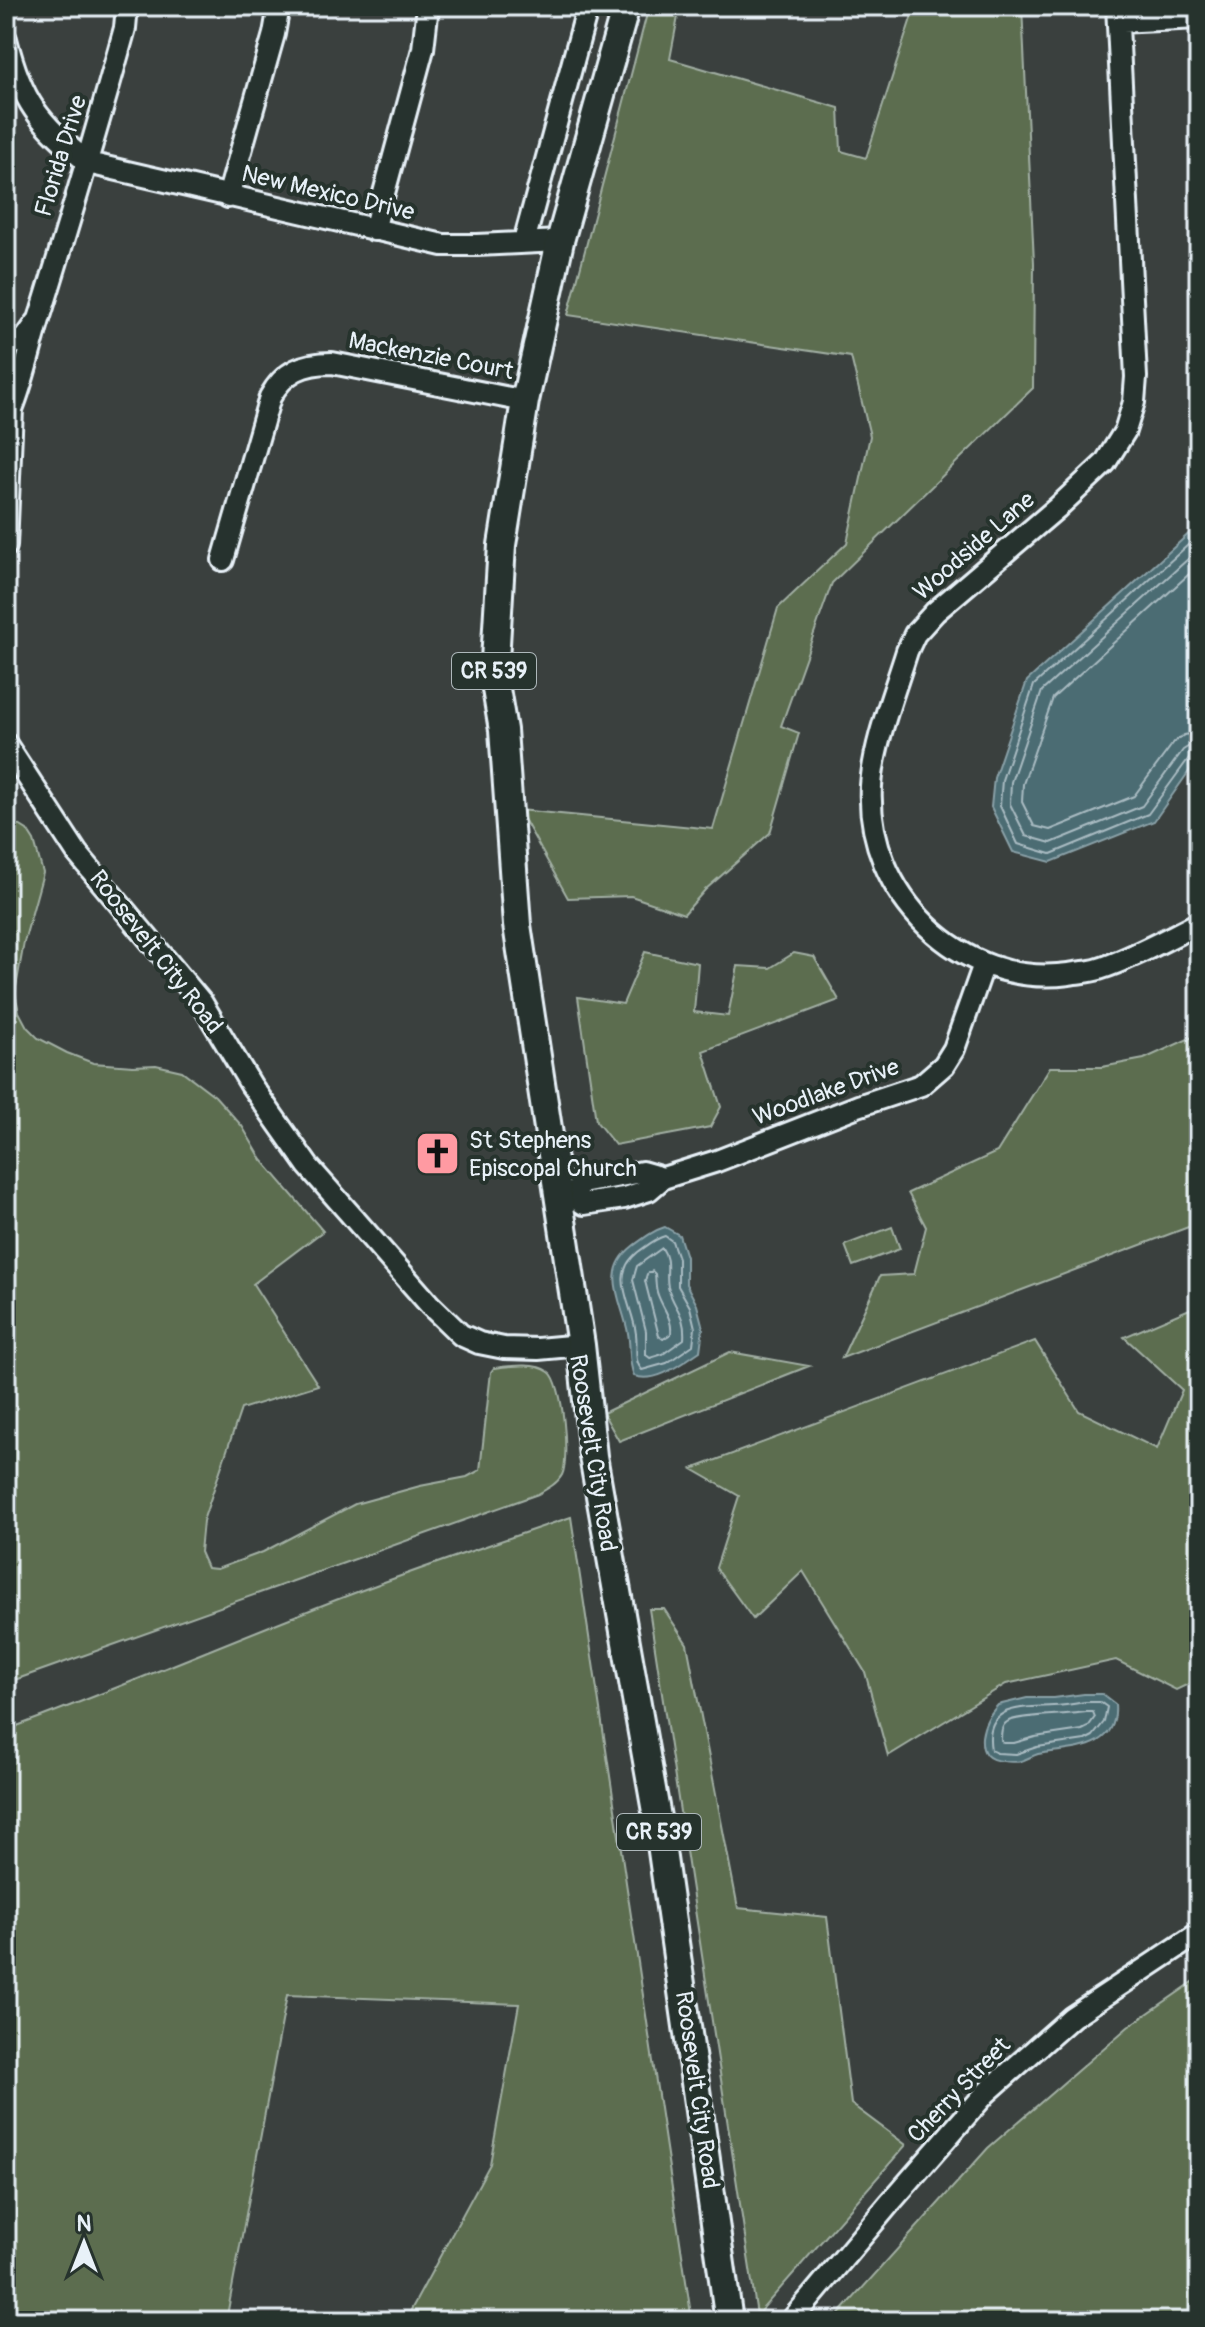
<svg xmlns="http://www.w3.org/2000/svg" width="1205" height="2327" viewBox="0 0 1205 2327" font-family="Pangolin,sans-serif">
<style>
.green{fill:#5b6d4f;stroke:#a2afa4;stroke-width:2}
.water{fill:#4c6c73;stroke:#8aa1a8;stroke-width:2}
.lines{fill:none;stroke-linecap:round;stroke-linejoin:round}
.shore{stroke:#aabcc3;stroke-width:2}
.minor-casing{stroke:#e8f1f8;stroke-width:26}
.major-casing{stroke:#e8f1f8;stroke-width:32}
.minor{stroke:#26332d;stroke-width:20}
.major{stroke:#26332d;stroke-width:26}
.labels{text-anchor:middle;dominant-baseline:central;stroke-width:8;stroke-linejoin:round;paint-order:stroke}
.shield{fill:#26332d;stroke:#aeb8bb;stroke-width:2}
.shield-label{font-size:22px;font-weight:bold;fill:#e8f1f8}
.street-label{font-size:24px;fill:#e8f1f8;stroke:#26332d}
.poi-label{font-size:24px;fill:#e8f1f8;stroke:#26332d;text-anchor:start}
</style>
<rect width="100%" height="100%" fill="#3a403e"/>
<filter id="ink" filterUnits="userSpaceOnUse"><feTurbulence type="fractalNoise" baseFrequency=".0125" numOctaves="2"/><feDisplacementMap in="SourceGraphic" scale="16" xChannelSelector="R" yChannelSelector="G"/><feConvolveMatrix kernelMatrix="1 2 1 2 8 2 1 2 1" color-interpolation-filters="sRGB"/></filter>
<g filter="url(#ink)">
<path class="green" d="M 649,6 L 680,6 L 670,59 L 839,108 L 841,151 L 866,158 L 915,6 L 1022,6 L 1034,263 L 1033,388 L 832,583 L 781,726 L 799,733 L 770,833 L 705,890 L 684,914 L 631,896 L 568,898 L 519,810 L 713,829 L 778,608 L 847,543 L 870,436 L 851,357 L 568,315 Z
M 19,825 L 27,830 L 34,841 L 43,873 L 24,942 L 15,993 L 19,1012 L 27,1027 L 38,1038 L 67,1053 L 93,1063 L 133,1066 L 156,1065 L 182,1071 L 215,1096 L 242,1126 L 262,1160 L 323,1231 L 253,1284 L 318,1385 L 241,1409 L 203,1521 L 200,1552 L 207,1568 L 217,1569 L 263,1552 L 355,1504 L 420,1486 L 467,1477 L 480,1470 L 491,1372 L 494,1368 C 510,1366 536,1362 549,1372 C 563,1381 570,1460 562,1475 C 557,1484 547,1489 538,1494 L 6,1683 L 6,842 L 10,827 Z
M 645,952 L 698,963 L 694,1012 L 728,1016 L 738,966 L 770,968 L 794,953 L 814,957 L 839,1000 L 703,1051 L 721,1107 L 710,1127 L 615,1145 L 596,1121 L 578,997 L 623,1004 Z
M 1199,1034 L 1199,1223 L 842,1358 L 880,1276 L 914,1274 L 926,1227 L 908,1193 L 997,1152 L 1050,1067 L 1102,1067 L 1144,1059 Z
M 892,1227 L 900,1249 L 853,1266 L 845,1245 Z
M 1199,1305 L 1199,1679 L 1176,1690 L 1116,1660 L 1006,1684 L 888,1756 L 865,1672 L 803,1571 L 753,1619 L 716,1568 L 739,1496 L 692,1469 L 1035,1341 L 1079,1411 L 1157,1449 L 1182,1390 L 1124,1337 Z
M 730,1352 L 809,1366 L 619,1441 L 603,1413 Z
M 571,1517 L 692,2321 L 407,2321 L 411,2310 L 490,2164 L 519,2004 L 287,1995 L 226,2321 L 6,2321 L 6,1730 C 113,1691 217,1646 323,1605 C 405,1573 488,1545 571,1517 Z
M 649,1609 L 664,1609 L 687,1644 L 738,1908 L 827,1917 L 851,2104 L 906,2145 L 757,2315 Z
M 1199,1978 L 1199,2321 L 833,2321 L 988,2148 L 1128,2027 Z"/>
<path class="water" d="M 1199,521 L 1197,760 L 1154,821 L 1051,862 L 1013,852 L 991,807 L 994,778 L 1027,681 L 1194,529 Z
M 665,1227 L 679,1235 L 686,1257 L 686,1284 L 697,1305 L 703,1328 L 700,1351 C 682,1363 657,1384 634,1376 C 628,1361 631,1349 628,1333 C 622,1300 600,1272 633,1246 C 644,1238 652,1231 665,1227 Z
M 1084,1694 L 1102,1694 L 1115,1704 C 1119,1752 1071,1748 1038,1754 C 1032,1756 1027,1759 1021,1761 C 1015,1763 1008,1761 1003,1761 C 987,1760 981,1753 982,1737 C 984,1723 989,1715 998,1705 L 1027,1698 L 1054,1698 Z"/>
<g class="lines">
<path class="shore" d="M 1199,535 L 1034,685 L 1002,780 L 1000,806 L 1018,844 L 1051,854 L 1148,814 L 1189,758 L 1199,754
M 1199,549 L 1042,691 L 1011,782 L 1010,804 L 1026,836 L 1051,843 L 1142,806 L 1183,750 L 1191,745 L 1199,744
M 1199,565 L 1053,698 L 1023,784 L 1022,802 L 1034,826 L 1050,830 L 1134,796 L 1174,742 L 1184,735 L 1199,732
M 665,1236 L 672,1241 L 678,1258 L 678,1286 L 690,1307 L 695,1328 L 693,1345 L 667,1363 L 642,1370 C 633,1360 638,1348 636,1334 C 633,1304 608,1276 638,1252 C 647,1246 654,1239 665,1236 Z
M 662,1248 C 671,1261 665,1273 668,1287 C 673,1308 686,1313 684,1339 L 663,1354 L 650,1358 L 646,1355 L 646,1331 L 633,1280 L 637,1266 Z
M 652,1271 L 655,1274 C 656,1281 655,1288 658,1295 C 663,1309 673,1319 671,1334 L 663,1339 L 659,1336 L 645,1281 L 647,1274 Z
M 1085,1702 L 1100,1702 L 1107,1707 L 1104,1722 L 1093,1736 L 1085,1740 L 1037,1747 L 1016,1754 L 997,1753 L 991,1750 C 983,1704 1021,1708 1053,1706 C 1063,1706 1074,1704 1085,1702 Z
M 1086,1712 L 1093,1712 L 1095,1717 L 1088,1727 L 1082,1730 L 1035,1737 L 1014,1743 L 1003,1743 L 1001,1740 C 1001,1734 1001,1726 1007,1722 C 1017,1715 1070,1715 1086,1712 Z"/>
<defs>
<path id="minor" d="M 1117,6 L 1136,377 L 1134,402 L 1125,431 L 1105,463 L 1057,508 L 935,612 L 915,634 L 907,651 C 894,693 874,742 871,786 C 865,894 961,989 1069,974 C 1079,972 1090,972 1099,969 C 1131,959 1168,938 1199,923
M 1118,22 L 1199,18
M 6,39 C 22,103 38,121 88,163 L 443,245 L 477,245 L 560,241
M 228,197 L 274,34 L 279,6
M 374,230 L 423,49 L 428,6
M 524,242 L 588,6
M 6,346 L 25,339 L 37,322
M 6,362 L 12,409 L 6,546
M 6,410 L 12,409 C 25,377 31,343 42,310 C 71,216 99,122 125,28 L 127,6
M 223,560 L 270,397 C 284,371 304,363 332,363 L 525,401
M 6,744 L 77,853 L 202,1003 L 251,1085 L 308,1166 L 430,1305 L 461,1335 L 479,1343 L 504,1348 L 538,1349 L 581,1345
M 572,1196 L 582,1183 L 642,1172 L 663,1178
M 558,1198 L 572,1196 L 584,1204 L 624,1198 L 649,1190 L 663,1178 L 717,1161 L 858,1106 L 921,1085 L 944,1065 L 954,1049 L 984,964
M 791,2321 L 889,2204 L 986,2093 L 1072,2017 L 1199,1933"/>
<path id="major" d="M 626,6 L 560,241 L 525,401 L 502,545 L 494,677 L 503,730 L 517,925 L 581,1345 L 593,1456 L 658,1823 L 729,2321"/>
</defs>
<use href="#minor" class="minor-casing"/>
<use href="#major" class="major-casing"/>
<use href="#minor" class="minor"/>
<use href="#major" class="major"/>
</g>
</g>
<defs>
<symbol id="church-square" viewBox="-11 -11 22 22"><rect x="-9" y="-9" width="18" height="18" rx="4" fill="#ff9aa2" stroke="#26332d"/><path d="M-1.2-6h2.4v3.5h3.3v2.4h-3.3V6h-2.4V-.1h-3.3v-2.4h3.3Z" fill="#111"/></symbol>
</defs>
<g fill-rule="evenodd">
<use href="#church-square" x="412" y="1128" width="51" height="51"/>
</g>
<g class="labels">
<g class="shield">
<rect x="452" y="653" width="84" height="36" rx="6"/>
<rect x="617" y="1814" width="84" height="36" rx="6"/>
</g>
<g class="shield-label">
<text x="494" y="671">CR 539</text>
<text x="659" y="1832">CR 539</text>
</g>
<g class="street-label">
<text transform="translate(61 156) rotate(-73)">Florida Drive</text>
<text transform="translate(328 193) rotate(13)">New Mexico Drive</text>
<text transform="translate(431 356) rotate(11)">Mackenzie Court</text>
<text transform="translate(974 546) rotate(-41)">Woodside Lane</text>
<text transform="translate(156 952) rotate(52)">Roosevelt City Road</text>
<text transform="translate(826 1092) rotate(-20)">Woodlake Drive</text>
<text transform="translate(593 1453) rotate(81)">Roosevelt City Road</text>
<text transform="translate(697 2090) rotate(82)">Roosevelt City Road</text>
<text transform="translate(959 2090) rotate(-46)">Cherry Street</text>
</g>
<g class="poi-label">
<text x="469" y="1140">St Stephens<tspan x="469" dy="28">Episcopal Church</tspan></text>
</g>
</g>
<rect width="1205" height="2327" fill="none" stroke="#26332d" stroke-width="32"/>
<rect x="16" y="16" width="1173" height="2295" fill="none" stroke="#e8f1f8" stroke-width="3" filter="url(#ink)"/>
<g transform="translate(84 2243)" stroke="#26332d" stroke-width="6" paint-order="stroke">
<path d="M0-6L14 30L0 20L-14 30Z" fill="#e8f1f8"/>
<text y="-12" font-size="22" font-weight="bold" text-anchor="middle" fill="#e8f1f8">N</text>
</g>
</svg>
